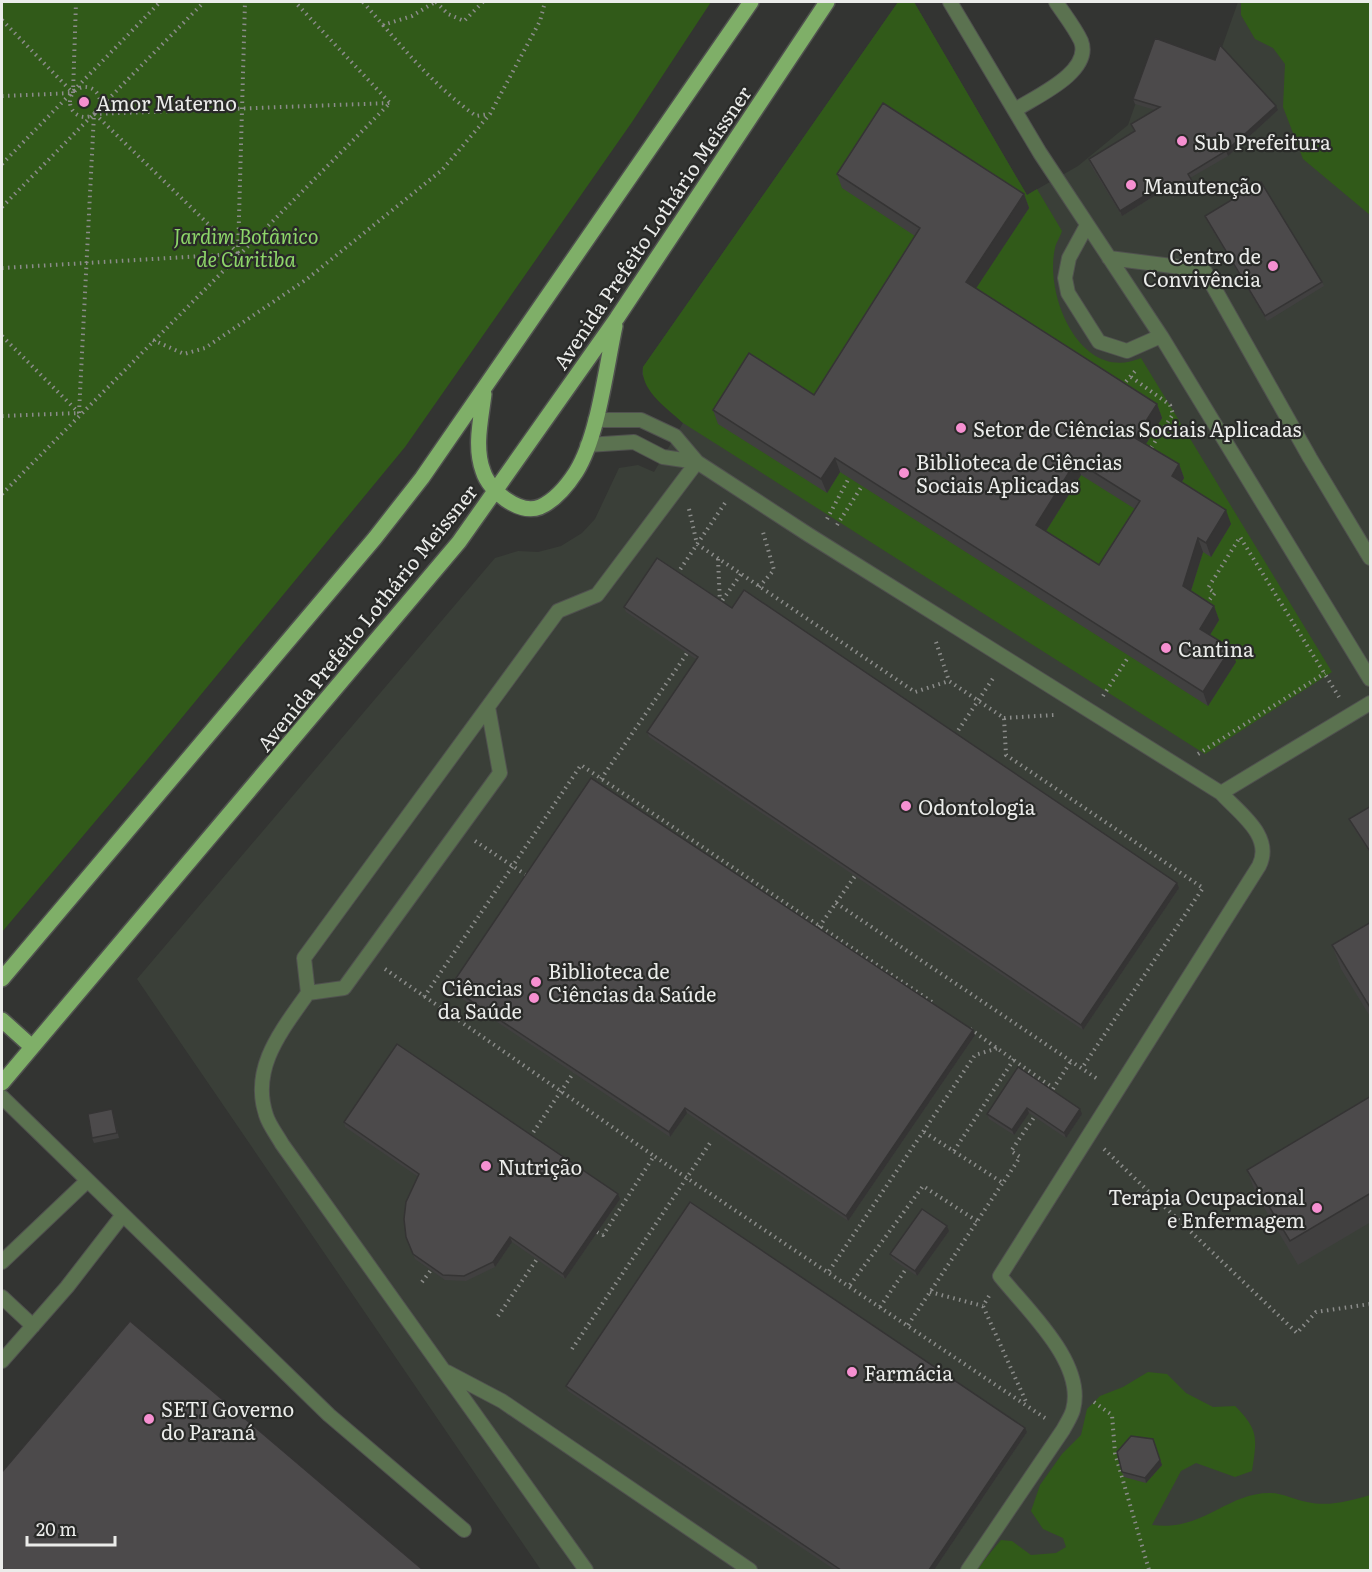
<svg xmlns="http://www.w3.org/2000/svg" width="1372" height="1572" viewBox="0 0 1372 1572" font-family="Literata,serif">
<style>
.built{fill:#3a3f38}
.green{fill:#315a19}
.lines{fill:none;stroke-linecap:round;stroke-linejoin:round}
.service-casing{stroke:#50514f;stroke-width:16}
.primary-casing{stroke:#50514f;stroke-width:18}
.path{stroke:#8b8c8a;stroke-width:4;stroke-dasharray:1.5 4.5;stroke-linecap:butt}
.service{stroke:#5b7250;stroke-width:14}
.primary{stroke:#7faf68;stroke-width:15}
.wall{fill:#414040;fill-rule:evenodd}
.shaded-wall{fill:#353434}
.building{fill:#4c4a4b;stroke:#353434;stroke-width:1.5;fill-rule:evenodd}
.poi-dot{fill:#f690d1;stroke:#292a28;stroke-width:2}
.labels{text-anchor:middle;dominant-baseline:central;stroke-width:4.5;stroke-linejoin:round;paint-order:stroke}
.poi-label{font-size:20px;fill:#ebecea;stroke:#292a28;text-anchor:start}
.street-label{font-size:20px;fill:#ebecea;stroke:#292a28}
.park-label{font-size:20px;font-style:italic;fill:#8dd669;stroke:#292a28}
</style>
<rect width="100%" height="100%" fill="#333432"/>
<path class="built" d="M 898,2 L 914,2 L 1027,195 L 1078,166 L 1128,125 L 1157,43 L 1216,64 L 1238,2 L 1370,2 L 1370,1570 L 541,1570 L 137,979 L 495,558 L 518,551 L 538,552 L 561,546 L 582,533 L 595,519 L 619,468 L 638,465 L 654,472 L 683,423 L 651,392 L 642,374 L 643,367 Z"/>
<path class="green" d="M 2,2 L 711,2 L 632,122 L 405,447 L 147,760 L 2,932 Z
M 898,2 L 914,2 L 1027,195 L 1037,189 L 1062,231 C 1060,237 1056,243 1055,248 C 1044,296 1081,384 1141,358 L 1332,672 L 1205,754 L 683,423 C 668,409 640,391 643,367 Z
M 1241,2 L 1370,2 L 1370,215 L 1303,159 L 1283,107 L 1285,64 L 1273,48 L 1255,39 L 1241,15 Z
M 1148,1372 L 1167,1374 L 1186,1393 L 1213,1407 L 1235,1406 C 1259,1430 1257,1438 1252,1471 L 1235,1477 L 1196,1463 L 1181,1471 L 1152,1525 C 1203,1532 1227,1492 1271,1493 C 1282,1493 1295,1500 1307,1502 C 1328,1507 1350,1501 1370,1495 L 1370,1570 L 976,1570 L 1001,1540 L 1012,1541 L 1031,1555 L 1056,1553 L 1066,1547 L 1063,1538 L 1043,1529 L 1031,1511 L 1040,1485 L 1062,1454 L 1081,1435 L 1087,1409 L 1100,1396 L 1123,1387 Z"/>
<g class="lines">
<defs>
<path id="service" d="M 950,2 L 1040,153 L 1161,336 L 1370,679
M 1015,110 C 1035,97 1093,72 1081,41 C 1075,28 1064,14 1056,2
M 1087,225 L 1069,258 L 1065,278 L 1068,293 L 1099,342 L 1127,351 L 1161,336
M 1109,258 L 1204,270 L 1310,458 L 1370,558
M 595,420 L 641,420 L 675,436 L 697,462 L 809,535 L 1221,793 C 1239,813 1274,836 1259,866 L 1000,1276 C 1027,1310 1086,1363 1073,1410 C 1071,1417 1066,1424 1063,1430 L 968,1570
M 587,445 L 634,442 L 663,457 L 697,462
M 1221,793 L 1370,703
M 308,993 L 344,988 L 500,773 L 488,707
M 2,1097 L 329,1415 L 464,1530
M 2,1262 L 86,1182
M 2,1297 L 33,1326
M 2,1361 L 67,1287 L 122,1216
M 447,1372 L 502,1401 L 750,1570
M 586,1570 L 282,1144 C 277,1135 269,1125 266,1115 C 250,1067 283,1029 308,993 L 304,958 L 558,611 L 597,595 L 697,462"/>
<path id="primary" d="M 484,394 C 481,419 474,447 483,471 C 489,491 519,515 540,507 C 556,500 567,486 576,472 C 598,437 606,368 615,326
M 2,979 L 375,538 L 422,478 L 751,2
M 2,1020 L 32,1047
M 2,1083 L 459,542 L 617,318 L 827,2"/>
</defs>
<use href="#service" class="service-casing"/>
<use href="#primary" class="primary-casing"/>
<path class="path" d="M 363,2 L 383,25 L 412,16 L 435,2
M 436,2 L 448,14 L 464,21 L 483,2
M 2,20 L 73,93
M 383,25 C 411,58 440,90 476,116 L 489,114
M70 102a15 15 0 1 1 30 0a15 15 0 1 1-30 0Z
M 73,93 L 76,2
M 2,96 L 72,93
M 94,114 L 390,103
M 95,114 L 238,253
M 2,164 L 160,2
M 2,207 L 204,2
M 238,253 L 245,2
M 2,268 L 237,254
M 2,336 L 79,413
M 153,340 L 184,354 L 205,348 L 307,279 L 442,170 L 490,114 L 540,21 L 545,2
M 1131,377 L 1170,405 L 1173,414 L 1149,451
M 1122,386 L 1136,370
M 79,413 L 94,114
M 2,416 L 79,413
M 2,494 L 390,103 L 295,2
M 689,509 L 697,544 L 915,692 L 949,681 L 1004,718 L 1006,755 L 1203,888 L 1082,1068
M 827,519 L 850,476
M 837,525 L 864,483
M 718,559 L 720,603
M 677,574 L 725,503
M 759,587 L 774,570 L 763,532
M 1206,604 L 1215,593 L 1208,588 L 1240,537 L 1339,697
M 719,605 L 741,574
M 936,642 L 949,681
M 1103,696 L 1129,656
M 1004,718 L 1054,715
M 955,735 L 994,677
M 1198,754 L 1325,673
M 601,779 L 690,649
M 475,841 L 529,877
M 836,903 L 1099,1080
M 819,927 L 855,876
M 385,969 L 654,1156
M 424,997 L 581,765 L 935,1004
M 970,1029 L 1053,1088
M 1053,1089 L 1071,1061
M 924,1132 L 1003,1183 L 1020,1157 L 1011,1151 L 1037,1113
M 530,1137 L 576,1069
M 1104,1149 L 1297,1333 L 1316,1312 L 1370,1304
M 954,1151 L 1014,1059
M 597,1232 L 603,1235 L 654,1156 L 1045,1418
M 829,1271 L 975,1055 L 998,1048
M 422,1282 L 434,1266
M 850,1285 L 923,1186 L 977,1221
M 930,1292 L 983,1306
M 989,1296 L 983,1306 L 1027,1404
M 880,1307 L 906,1269
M 498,1316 L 537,1259
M 908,1325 L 1002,1184
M 572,1349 L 712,1140
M 1094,1402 L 1112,1415 L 1115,1453 L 1149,1570"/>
<use href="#service" class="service"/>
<use href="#primary" class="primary"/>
</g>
<path class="wall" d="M 1133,99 L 1278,110 L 1228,156 L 1190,178 L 1194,186 L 1173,198 L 1167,188 L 1122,216 L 1090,164 L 1089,159 L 1134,131 L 1131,124 L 1155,110 L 1135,104 Z
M 837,174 L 1024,194 L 1029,208 L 976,288 L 1157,404 L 1162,418 L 1146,444 L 1179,464 L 1184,478 L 1182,482 L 1231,524 L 1211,557 L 1203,552 L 1191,591 L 1214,606 L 1219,620 L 1210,635 L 1236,662 L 1208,706 L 840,472 L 827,493 L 718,424 L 713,410 L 814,395 L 915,236 L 842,188 ZM 1081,475 L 1135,509 L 1099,565 L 1046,531 Z
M 1205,216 L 1322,282 L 1324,286 L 1267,321 L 1207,221 Z
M 624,607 L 732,608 L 1177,883 L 1179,888 L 1083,1030 L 649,737 L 647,732 L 697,660 L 626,612 Z
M 1371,806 L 1371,855 L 1351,824 L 1349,819 Z
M 1371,922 L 1371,1018 L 1341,969 L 1332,945 Z
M 450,987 L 975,1035 L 848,1221 L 687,1113 L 670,1137 L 452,992 Z
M 1018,1067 L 1082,1114 L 1066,1138 L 1029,1113 L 1014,1135 L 989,1119 L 987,1114 Z
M 1371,1096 L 1371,1222 L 1298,1265 L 1256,1194 L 1247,1170 Z
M 112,1109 L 119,1138 L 94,1143 L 92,1138 Z
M 344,1122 L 618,1194 L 620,1199 L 565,1279 L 512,1242 L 495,1267 L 466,1281 L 445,1280 L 415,1259 L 408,1242 L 417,1176 L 345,1127 Z
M 947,1226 L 949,1231 L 917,1276 L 892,1259 L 890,1254 Z
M 566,1386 L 1027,1432 L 934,1570 L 835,1570 L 568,1391 Z
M 1153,1439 L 1162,1465 L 1146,1483 L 1124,1477 L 1122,1472 Z"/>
<path class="shaded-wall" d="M 1276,106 L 1278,110 L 1228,156 L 1226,151 Z
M 1165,183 L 1167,188 L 1122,216 L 1120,211 Z
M 1024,194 L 1029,208 L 971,296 L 966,282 Z
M 1157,404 L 1162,418 L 1141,452 L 1135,438 Z
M 835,458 L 840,472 L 827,493 L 821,479 Z
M 1076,461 L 1081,475 L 1041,539 L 1036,525 Z
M 1179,464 L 1184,478 L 1177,490 L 1172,476 Z
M 1226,510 L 1231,524 L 1211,557 L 1206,543 Z
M 1198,538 L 1203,552 L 1188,600 L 1183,586 Z
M 1214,606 L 1219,620 L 1205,643 L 1200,629 Z
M 1231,648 L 1236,662 L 1208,706 L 1203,692 Z
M 1177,883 L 1179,888 L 1083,1030 L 1081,1025 Z
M 973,1030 L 975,1035 L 848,1221 L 846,1216 Z
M 685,1108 L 687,1113 L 670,1137 L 669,1132 Z
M 1027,1108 L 1029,1113 L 1014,1135 L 1012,1130 Z
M 1080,1109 L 1082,1114 L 1066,1138 L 1064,1133 Z
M 618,1194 L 620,1199 L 565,1279 L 563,1274 Z
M 947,1226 L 949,1231 L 917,1276 L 915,1271 Z
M 510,1237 L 512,1242 L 495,1267 L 493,1262 Z
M 1025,1428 L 1027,1432 L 934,1570 L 929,1570 Z
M 1160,1460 L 1162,1465 L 1146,1483 L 1145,1478 Z"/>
<path class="building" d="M 1155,38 L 1215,60 L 1220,45 L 1276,106 L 1226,151 L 1188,174 L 1192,181 L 1171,193 L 1165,183 L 1120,211 L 1089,159 L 1135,131 L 1131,124 L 1160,107 L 1133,99 Z
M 883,103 L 1024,194 L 966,282 L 1157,404 L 1135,438 L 1179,464 L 1172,476 L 1226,510 L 1206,543 L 1198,538 L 1183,586 L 1214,606 L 1200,629 L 1231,648 L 1203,692 L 835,458 L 821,479 L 713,410 L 749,353 L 814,395 L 920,228 L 837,174 ZM 1076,461 L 1140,501 L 1099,565 L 1036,525 Z
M 1261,182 L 1322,282 L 1265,316 L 1205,216 Z
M 657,558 L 732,608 L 744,590 L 1177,883 L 1081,1025 L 647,732 L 698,657 L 624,607 Z
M 591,778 L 973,1030 L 846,1216 L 685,1108 L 669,1132 L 450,987 Z
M 1371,806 L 1371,853 L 1349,819 Z
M 1371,922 L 1371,1009 L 1332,945 Z
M 397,1044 L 618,1194 L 563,1274 L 510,1237 L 493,1262 L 464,1276 L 443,1275 L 413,1254 L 406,1237 L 404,1219 L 406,1202 L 419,1174 L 344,1122 Z
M 1018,1067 L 1080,1109 L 1064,1133 L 1027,1108 L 1012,1130 L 987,1114 Z
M 1371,1096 L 1371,1193 L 1290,1241 L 1247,1170 Z
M 112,1109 L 117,1133 L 92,1138 L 88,1114 Z
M 690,1202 L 1025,1428 L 929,1570 L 841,1570 L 566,1386 Z
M 922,1209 L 947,1226 L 915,1271 L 890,1254 Z
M 130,1321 L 423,1570 L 5,1570 L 2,1568 L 2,1472 Z
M 1131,1436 L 1153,1439 L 1160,1460 L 1145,1478 L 1122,1472 L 1117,1452 Z"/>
<g class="poi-dot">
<circle cx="84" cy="102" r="6"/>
<circle cx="1182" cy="141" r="6"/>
<circle cx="1131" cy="185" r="6"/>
<circle cx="1273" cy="266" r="6"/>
<circle cx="961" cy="428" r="6"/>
<circle cx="904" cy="473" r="6"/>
<circle cx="1166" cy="648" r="6"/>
<circle cx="906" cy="806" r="6"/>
<circle cx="536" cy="982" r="6"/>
<circle cx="534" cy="998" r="6"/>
<circle cx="486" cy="1166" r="6"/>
<circle cx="1317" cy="1208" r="6"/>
<circle cx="852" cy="1372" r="6"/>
<circle cx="149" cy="1419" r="6"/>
</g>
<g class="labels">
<g class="poi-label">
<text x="96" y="102">Amor Materno</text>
<text x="1194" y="141">Sub Prefeitura</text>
<text x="1143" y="185">Manutenção</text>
<text x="1261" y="255" text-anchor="end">Centro de<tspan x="1261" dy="23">Convivência</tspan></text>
<text x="973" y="428">Setor de Ciências Sociais Aplicadas</text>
<text x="916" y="461">Biblioteca de Ciências<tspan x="916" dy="23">Sociais Aplicadas</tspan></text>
<text x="1178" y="648">Cantina</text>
<text x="918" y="806">Odontologia</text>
<text x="548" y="970">Biblioteca de<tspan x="548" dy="23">Ciências da Saúde</tspan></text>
<text x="522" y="987" text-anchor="end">Ciências<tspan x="522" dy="23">da Saúde</tspan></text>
<text x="498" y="1166">Nutrição</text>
<text x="1305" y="1196" text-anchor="end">Terapia Ocupacional<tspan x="1305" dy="23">e Enfermagem</tspan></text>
<text x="864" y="1372">Farmácia</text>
<text x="161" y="1408">SETI Governo<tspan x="161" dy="23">do Paraná</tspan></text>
</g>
<g class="street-label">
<text transform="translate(651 227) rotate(-56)">Avenida Prefeito Lothário Meissner</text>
<text transform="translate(366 617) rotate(-51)">Avenida Prefeito Lothário Meissner</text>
</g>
<g class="park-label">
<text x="246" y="235">Jardim Botânico<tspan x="246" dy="23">de Curitiba</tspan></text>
</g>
</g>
<rect width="1372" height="1572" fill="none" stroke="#ebecea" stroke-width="6"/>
<path d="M27 1536v9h88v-9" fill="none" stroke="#ebecea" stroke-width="3"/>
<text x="36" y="1536" font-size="18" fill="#ebecea" stroke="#292a28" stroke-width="4.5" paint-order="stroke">20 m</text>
</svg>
